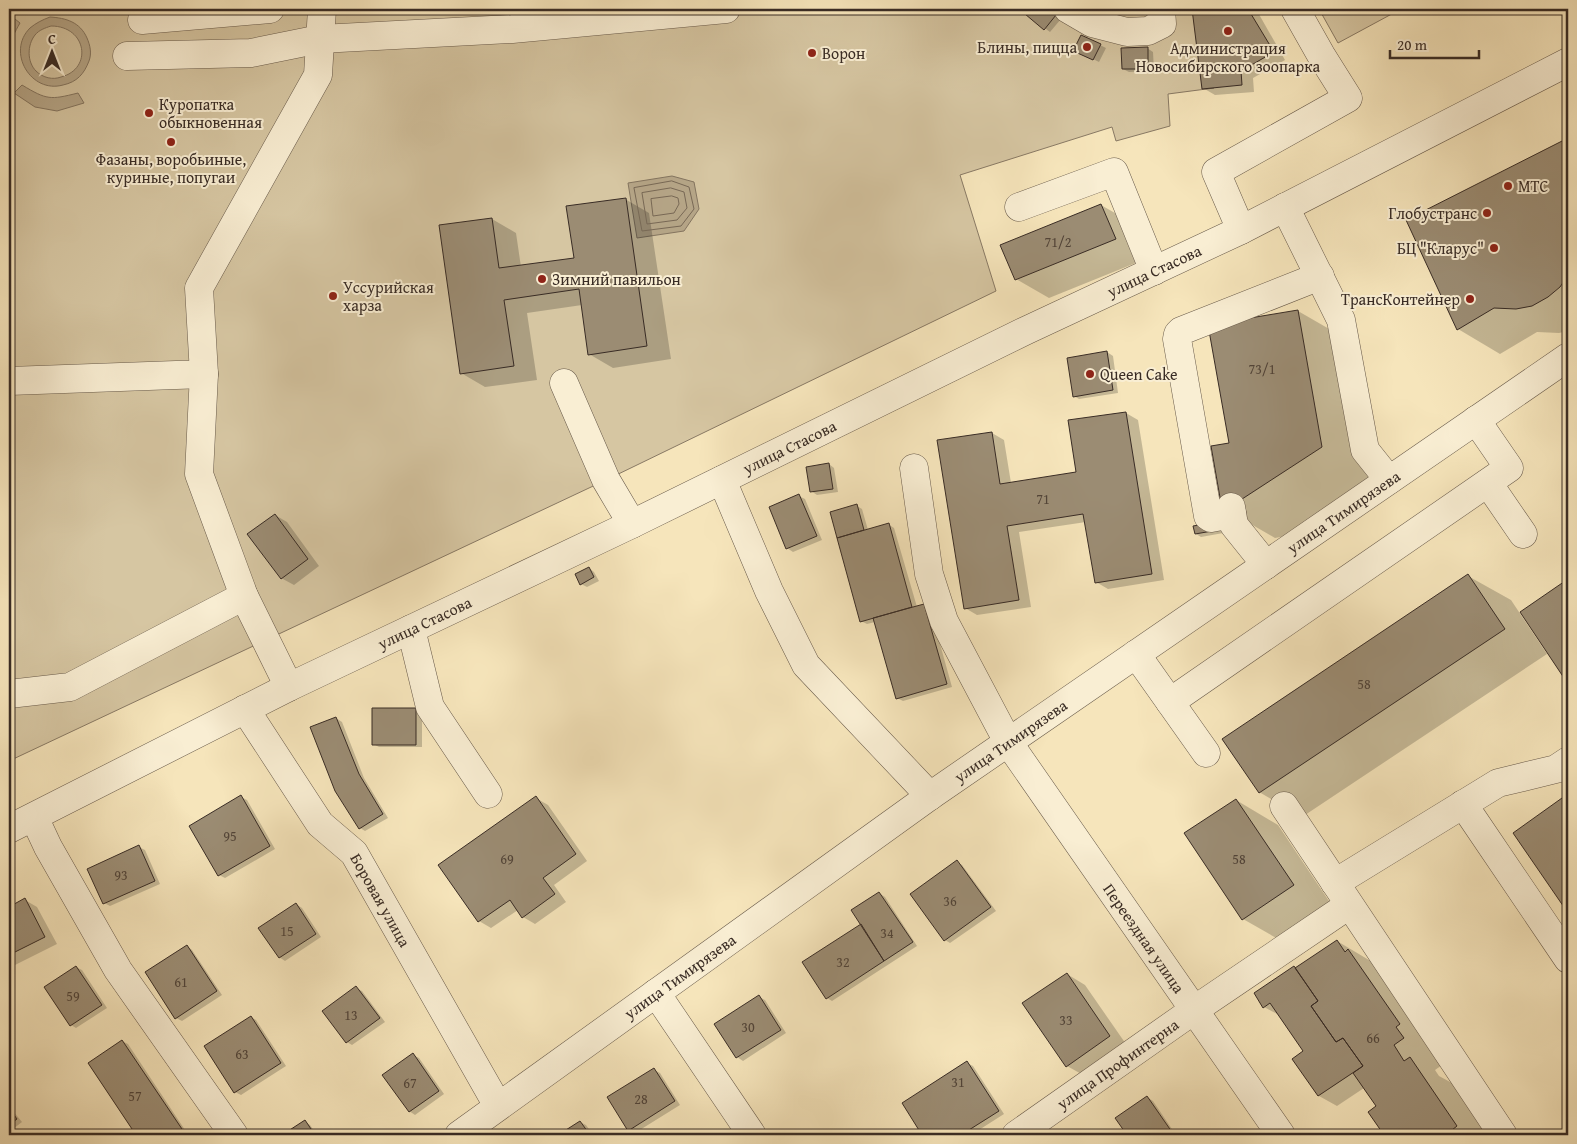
<svg xmlns="http://www.w3.org/2000/svg" width="1577" height="1144" viewBox="0 0 1577 1144" font-family="'Gentium Book Plus',serif">
<style>
.green{fill:#d6c6a2;stroke:#887964}
.water{fill:#b6a688;stroke:#847560;fill-rule:evenodd}
.shadow{fill:#0003}
.lines{fill:none;stroke-linecap:round;stroke-linejoin:round}
.shore{stroke:#786956;stroke-width:1}
.building{fill:#9b8c73;stroke:#392c25}
.minor-casing{stroke:#685a4a;stroke-width:29}
.minor{stroke:#f9eed3;stroke-width:28}
.poi-dot{fill:#8f2418;stroke:#f9eed3;stroke-width:2}
.labels{text-anchor:middle;dominant-baseline:central;stroke-width:4;stroke-linejoin:round;paint-order:stroke}
.number-label{font-size:14px;fill:#524438}
.poi-label{font-size:16px;fill:#392c25;stroke:#f9eed3;text-anchor:start}
.street-label{font-size:16px;fill:#392c25;stroke:#f9eed3}
</style>
<rect width="100%" height="100%" fill="#f6e5bb"/>
<filter id="stains"><feTurbulence type="fractalNoise" baseFrequency=".004" numOctaves="4"/><feColorMatrix values="0 0 0 0 .2 0 0 0 0 .09 0 0 0 0 .02 0 0 0 .5 -.17"/></filter>
<radialGradient id="worn" r=".72"><stop offset=".6" stop-color="#630" stop-opacity="0"/><stop offset="1" stop-color="#630" stop-opacity=".3"/></radialGradient>
<path class="green" d="M 9,9 L 1204,9 L 1214,88 L 1168,94 L 1170,126 L 1116,141 L 1112,127 L 960,175 L 996,291 L 606,480 L 9,761 Z
M 1319,9 L 1401,9 L 1338,43 Z"/>
<path class="water" d="M 10,15 L 20,23 C 9,42 8,48 13,70 L 9,72 L 9,17 Z
M 50,17 C 66,18 80,22 87,38 C 90,45 92,53 89,61 C 84,74 77,82 63,85 C 31,94 6,52 30,28 C 36,23 42,20 50,17 ZM 51,26 C 87,26 93,69 61,77 C 53,80 43,78 36,71 C 27,62 27,45 35,35 C 39,30 45,28 51,26 Z
M 22,85 C 47,100 50,100 78,93 L 84,103 L 57,111 L 35,107 L 14,93 Z
M 672,176 L 694,182 L 699,209 L 684,231 L 637,238 L 628,183 Z"/>
<path class="shadow" d="M 1031,9 L 1049,9 L 1061,19 L 1050,32 L 1026,14 Z
M 1194,9 L 1256,9 L 1285,60 L 1253,78 L 1254,92 L 1215,95 L 1203,88 Z
M 1100,45 L 1106,48 L 1099,62 L 1081,53 Z
M 1147,48 L 1153,52 L 1154,71 L 1129,72 L 1123,69 Z
M 1568,139 L 1568,331 L 1559,333 L 1537,332 L 1500,354 L 1458,329 L 1408,221 Z
M 625,199 L 649,213 L 671,359 L 613,368 L 589,354 L 582,305 L 527,313 L 537,380 L 485,387 L 461,373 L 492,219 L 516,233 L 521,267 L 575,259 Z
M 1101,205 L 1134,224 L 1148,258 L 1049,298 L 1016,279 Z
M 1298,311 L 1350,341 L 1373,477 L 1290,531 L 1291,535 L 1275,538 L 1223,508 L 1230,444 Z
M 1107,352 L 1113,356 L 1118,393 L 1079,399 L 1074,396 Z
M 1126,413 L 1138,420 L 1164,580 L 1108,589 L 1096,582 L 1086,522 L 1019,532 L 1031,607 L 977,615 L 965,608 L 992,433 L 1004,440 L 1011,483 L 1077,473 Z
M 829,464 L 834,468 L 838,492 L 817,495 L 811,491 Z
M 799,496 L 805,499 L 822,540 L 793,552 L 787,548 Z
M 857,506 L 862,509 L 868,530 L 888,524 L 894,528 L 917,607 L 924,605 L 930,608 L 952,687 L 903,701 L 897,698 L 875,622 L 867,624 L 861,621 L 831,513 Z
M 275,515 L 287,522 L 319,566 L 294,585 L 281,578 Z
M 1222,523 L 1229,532 L 1201,537 L 1196,534 Z
M 589,568 L 594,572 L 599,581 L 587,587 L 581,584 Z
M 1468,576 L 1511,600 L 1547,654 L 1302,817 L 1259,792 Z
M 1568,581 L 1568,681 L 1522,612 Z
M 374,709 L 416,709 L 422,712 L 422,747 L 379,747 L 373,744 Z
M 336,718 L 342,722 L 364,778 L 388,818 L 365,831 L 360,828 Z
M 241,797 L 247,800 L 275,849 L 225,878 L 219,875 Z
M 536,798 L 548,805 L 587,861 L 554,885 L 566,902 L 535,924 L 523,917 L 518,910 L 491,928 L 479,921 Z
M 1236,800 L 1278,825 L 1335,910 L 1285,943 L 1243,919 Z
M 1562,800 L 1568,803 L 1568,911 L 1514,833 Z
M 139,847 L 145,850 L 160,884 L 110,906 L 104,903 Z
M 957,862 L 962,865 L 996,911 L 950,943 L 945,940 Z
M 879,893 L 885,897 L 917,946 L 832,1001 L 827,998 L 862,924 Z
M 25,900 L 37,907 L 57,944 L 9,968 L 9,908 Z
M 296,904 L 302,908 L 321,937 L 285,961 L 279,957 Z
M 1337,941 L 1379,966 L 1445,1063 L 1435,1070 L 1439,1076 L 1452,1083 L 1488,1135 L 1385,1135 L 1369,1113 L 1378,1107 L 1364,1088 L 1337,1106 L 1319,1096 L 1294,1059 L 1305,1052 L 1281,1016 L 1264,1007 L 1296,969 Z
M 187,946 L 192,950 L 222,995 L 182,1021 L 176,1018 Z
M 76,967 L 82,970 L 107,1008 L 76,1028 L 71,1025 Z
M 1067,974 L 1085,985 L 1128,1047 L 1085,1076 L 1067,1066 Z
M 356,988 L 362,991 L 385,1022 L 352,1045 L 347,1042 Z
M 759,997 L 765,1000 L 786,1033 L 743,1061 L 737,1057 Z
M 251,1017 L 256,1020 L 286,1066 L 241,1095 L 235,1092 Z
M 122,1041 L 128,1044 L 187,1133 L 183,1135 L 138,1135 L 90,1063 Z
M 413,1055 L 419,1058 L 444,1094 L 415,1115 L 409,1111 Z
M 967,1063 L 973,1066 L 1004,1114 L 971,1135 L 924,1135 L 903,1104 Z
M 654,1070 L 660,1073 L 680,1105 L 635,1133 L 629,1130 Z
M 1147,1097 L 1153,1101 L 1176,1135 L 1129,1135 L 1117,1118 Z
M 9,1106 L 22,1122 L 9,1132 Z
M 305,1122 L 310,1125 L 317,1135 L 284,1135 Z
M 580,1122 L 586,1125 L 593,1135 L 561,1135 Z"/>
<g class="lines">
<path class="shore" d="M 672,181 L 689,187 L 694,209 L 681,226 L 642,231 L 634,188 Z
M 671,188 L 684,192 L 687,208 L 677,220 L 647,224 L 642,193 Z
M 672,196 L 678,198 L 679,204 L 674,213 L 653,216 L 651,199 Z"/>
</g>
<path class="building" d="M 1029,9 L 1049,9 L 1056,15 L 1044,30 L 1025,14 Z
M 1192,9 L 1248,9 L 1274,52 L 1241,71 L 1242,85 L 1202,89 Z
M 1081,35 L 1101,44 L 1093,60 L 1073,51 Z
M 1148,47 L 1148,69 L 1122,69 L 1121,48 Z
M 1568,138 L 1568,275 L 1560,287 L 1548,297 L 1532,306 L 1516,309 L 1494,308 L 1457,330 L 1406,220 Z
M 626,198 L 647,346 L 588,355 L 579,289 L 504,300 L 514,366 L 460,374 L 439,225 L 492,218 L 499,268 L 574,258 L 566,206 Z
M 1101,204 L 1116,239 L 1015,280 L 1000,245 Z
M 1298,310 L 1322,447 L 1239,501 L 1222,509 L 1211,446 L 1229,443 L 1208,325 Z
M 1107,351 L 1113,390 L 1073,397 L 1067,358 Z
M 1126,412 L 1152,574 L 1095,583 L 1083,514 L 1007,526 L 1019,600 L 964,609 L 937,440 L 992,432 L 1000,484 L 1076,472 L 1068,420 Z
M 829,463 L 833,489 L 810,492 L 806,467 Z
M 799,494 L 817,536 L 786,549 L 769,507 Z
M 857,504 L 864,530 L 837,538 L 830,512 Z
M 275,514 L 308,559 L 281,579 L 247,534 Z
M 1222,521 L 1224,529 L 1195,534 L 1193,526 Z
M 889,523 L 912,607 L 860,622 L 837,538 Z
M 589,567 L 594,577 L 580,585 L 575,574 Z
M 1468,574 L 1505,629 L 1259,793 L 1222,739 Z
M 1568,579 L 1568,684 L 1520,612 Z
M 924,604 L 947,684 L 896,699 L 873,618 Z
M 372,708 L 416,708 L 416,745 L 372,745 Z
M 336,717 L 359,774 L 383,814 L 359,829 L 335,791 L 310,727 Z
M 241,795 L 270,846 L 218,876 L 189,826 Z
M 536,796 L 576,854 L 543,878 L 555,894 L 522,918 L 510,900 L 478,922 L 438,865 Z
M 1562,798 L 1568,807 L 1568,913 L 1513,833 Z
M 1236,799 L 1294,885 L 1242,920 L 1184,833 Z
M 139,845 L 155,881 L 103,904 L 87,869 Z
M 957,860 L 991,907 L 944,941 L 910,894 Z
M 879,892 L 913,942 L 884,961 L 851,910 Z
M 25,898 L 45,937 L 9,955 L 9,907 Z
M 296,903 L 316,934 L 279,958 L 258,928 Z
M 861,924 L 884,961 L 826,999 L 802,962 Z
M 1337,940 L 1345,952 L 1348,949 L 1400,1024 L 1396,1027 L 1404,1038 L 1394,1045 L 1404,1061 L 1410,1057 L 1457,1126 L 1452,1130 L 1455,1135 L 1384,1135 L 1368,1112 L 1376,1106 L 1353,1073 L 1363,1066 L 1343,1038 L 1336,1042 L 1311,1006 L 1318,1001 L 1295,968 Z
M 187,945 L 217,991 L 175,1019 L 145,972 Z
M 76,966 L 102,1005 L 70,1026 L 44,987 Z
M 1294,966 L 1318,1001 L 1311,1006 L 1336,1042 L 1343,1038 L 1363,1066 L 1318,1096 L 1292,1059 L 1303,1051 L 1270,1003 L 1263,1008 L 1254,993 Z
M 1067,973 L 1110,1036 L 1066,1067 L 1022,1003 Z
M 356,986 L 380,1018 L 346,1043 L 322,1011 Z
M 759,995 L 781,1030 L 736,1058 L 714,1024 Z
M 251,1016 L 281,1063 L 234,1093 L 204,1046 Z
M 122,1040 L 182,1129 L 173,1135 L 136,1135 L 88,1063 Z
M 413,1053 L 439,1091 L 409,1112 L 382,1075 Z
M 967,1061 L 999,1111 L 961,1135 L 922,1135 L 902,1103 Z
M 654,1068 L 675,1101 L 628,1131 L 607,1097 Z
M 1147,1096 L 1174,1135 L 1127,1135 L 1115,1118 Z
M 9,1108 L 17,1119 L 9,1125 Z
M 305,1120 L 315,1135 L 282,1135 Z
M 580,1121 L 590,1135 L 558,1135 Z"/>
<g class="lines">
<defs>
<g id="minor">
<path d="M 1068,9 L 1092,23 L 1127,32 L 1148,31 L 1162,24 L 1161,9"/>
<path d="M 142,20 L 270,9"/>
<path d="M 127,56 L 251,53 L 320,39 L 512,29 L 726,9"/>
<path d="M 1019,207 L 1114,172 L 1154,271"/>
<path d="M 1285,207 L 1341,320 L 1365,450 L 1389,480"/>
<path d="M 1241,230 L 1216,172 L 1348,98 L 1321,55 L 1295,9"/>
<path d="M 204,374 L 199,474 L 244,596 L 289,687"/>
<path d="M 9,381 L 204,374 L 199,288 L 318,75 L 322,9"/>
<path d="M 564,383 L 606,480 L 632,524"/>
<path id="s1" d="M 914,468 L 929,574 L 944,621 L 1008,742 L 1281,1135"/>
<path d="M 722,480 L 769,591 L 806,665 L 930,796"/>
<path d="M 1488,483 L 1523,534"/>
<path d="M 1231,507 L 1234,525 L 1266,565"/>
<path d="M 1232,514 L 1211,518 L 1208,516 L 1177,339 L 1178,334 L 1181,331 L 1320,276"/>
<path d="M 411,629 L 430,707 L 488,794"/>
<path d="M 1136,654 L 1206,753"/>
<path d="M 9,694 L 70,687 L 244,596"/>
<path d="M 1170,702 L 1509,468 L 1476,420"/>
<path id="s2" d="M 245,709 L 320,824 L 354,853 L 498,1106"/>
<path d="M 1463,804 L 1568,959"/>
<path d="M 1284,806 L 1503,1135"/>
<path d="M 34,817 L 48,847 L 118,970 L 234,1135"/>
<path id="s3" d="M 9,829 L 289,687 L 632,524 L 1025,331 L 1241,230 L 1568,62"/>
<path d="M 1335,883 L 1498,783 L 1556,769 L 1568,761"/>
<path d="M 656,993 L 752,1135"/>
<path id="s4" d="M 459,1135 L 930,796 L 1568,357"/>
<path id="s5" d="M 1016,1135 L 1194,1010 L 1349,905"/>
</g>
</defs>
<use href="#minor" class="minor-casing"/>
<use href="#minor" class="minor"/>
</g>
<g class="poi-dot">
<circle cx="1228" cy="31" r="5"/>
<circle cx="1087" cy="47" r="5"/>
<circle cx="812" cy="53" r="5"/>
<circle cx="149" cy="113" r="5"/>
<circle cx="171" cy="142" r="5"/>
<circle cx="1508" cy="186" r="5"/>
<circle cx="1487" cy="213" r="5"/>
<circle cx="1494" cy="248" r="5"/>
<circle cx="542" cy="279" r="5"/>
<circle cx="333" cy="296" r="5"/>
<circle cx="1470" cy="299" r="5"/>
<circle cx="1090" cy="374" r="5"/>
</g>
<g class="labels">
<g class="number-label">
<text x="1058" y="242">71/2</text>
<text x="1262" y="369">73/1</text>
<text x="1043" y="499">71</text>
<text x="1364" y="684">58</text>
<text x="230" y="836">95</text>
<text x="507" y="859">69</text>
<text x="1239" y="859">58</text>
<text x="121" y="875">93</text>
<text x="950" y="901">36</text>
<text x="287" y="931">15</text>
<text x="887" y="933">34</text>
<text x="843" y="962">32</text>
<text x="181" y="982">61</text>
<text x="73" y="996">59</text>
<text x="351" y="1015">13</text>
<text x="1066" y="1020">33</text>
<text x="748" y="1027">30</text>
<text x="1373" y="1038">66</text>
<text x="242" y="1054">63</text>
<text x="958" y="1082">31</text>
<text x="410" y="1083">67</text>
<text x="135" y="1096">57</text>
<text x="641" y="1099">28</text>
</g>
<g class="poi-label">
<text x="1077" y="47" text-anchor="end">Блины, пицца</text>
<text x="1228" y="48" text-anchor="middle">Администрация<tspan x="1228" dy="18">Новосибирского зоопарка</tspan></text>
<text x="822" y="53">Ворон</text>
<text x="159" y="104">Куропатка<tspan x="159" dy="18">обыкновенная</tspan></text>
<text x="171" y="159" text-anchor="middle">Фазаны, воробьиные,<tspan x="171" dy="18">куриные, попугаи</tspan></text>
<text x="1518" y="186">МТС</text>
<text x="1477" y="213" text-anchor="end">Глобустранс</text>
<text x="1484" y="248" text-anchor="end">БЦ "Кларус"</text>
<text x="552" y="279">Зимний павильон</text>
<text x="343" y="287">Уссурийская<tspan x="343" dy="18">харза</tspan></text>
<text x="1460" y="299" text-anchor="end">ТрансКонтейнер</text>
<text x="1100" y="374">Queen Cake</text>
</g>
<g class="street-label">
<text stroke="none"><textPath href="#s3" startOffset="1274">улица Стасова</textPath></text>
<text stroke="none"><textPath href="#s3" startOffset="869">улица Стасова</textPath></text>
<text stroke="none"><textPath href="#s4" startOffset="1082">улица Тимирязева</textPath></text>
<text stroke="none"><textPath href="#s3" startOffset="464">улица Стасова</textPath></text>
<text stroke="none"><textPath href="#s4" startOffset="678">улица Тимирязева</textPath></text>
<text stroke="none"><textPath href="#s2" startOffset="236">Боровая улица</textPath></text>
<text stroke="none"><textPath href="#s1" startOffset="532">Переездная улица</textPath></text>
<text stroke="none"><textPath href="#s4" startOffset="272">улица Тимирязева</textPath></text>
<text stroke="none"><textPath href="#s5" startOffset="124">улица Профинтерна</textPath></text>
</g>
</g>
<rect width="1577" height="1144" fill="none" stroke="#f6e5bb" stroke-width="30"/>
<rect x="10" y="10" width="1557" height="1124" fill="none" stroke="#392c25" stroke-width="2.5"/>
<rect x="15" y="15" width="1547" height="1114" fill="none" stroke="#392c25"/>
<g transform="translate(52 52)" stroke="#f9eed3" stroke-width="4" paint-order="stroke">
<path d="M0-4L9 19L0 12L-9 19Z" fill="#392c25"/>
<text y="-8" font-size="14" font-weight="bold" text-anchor="middle" fill="#392c25">С</text>
</g>
<path d="M1390 50v8h89v-8" fill="none" stroke="#392c25" stroke-width="2.5"/>
<text x="1397" y="50" font-size="15" fill="#392c25" stroke="#f9eed3" stroke-width="4" paint-order="stroke">20 m</text>
<rect width="100%" height="100%" filter="url(#stains)"/>
<rect width="100%" height="100%" fill="url(#worn)"/>
</svg>
